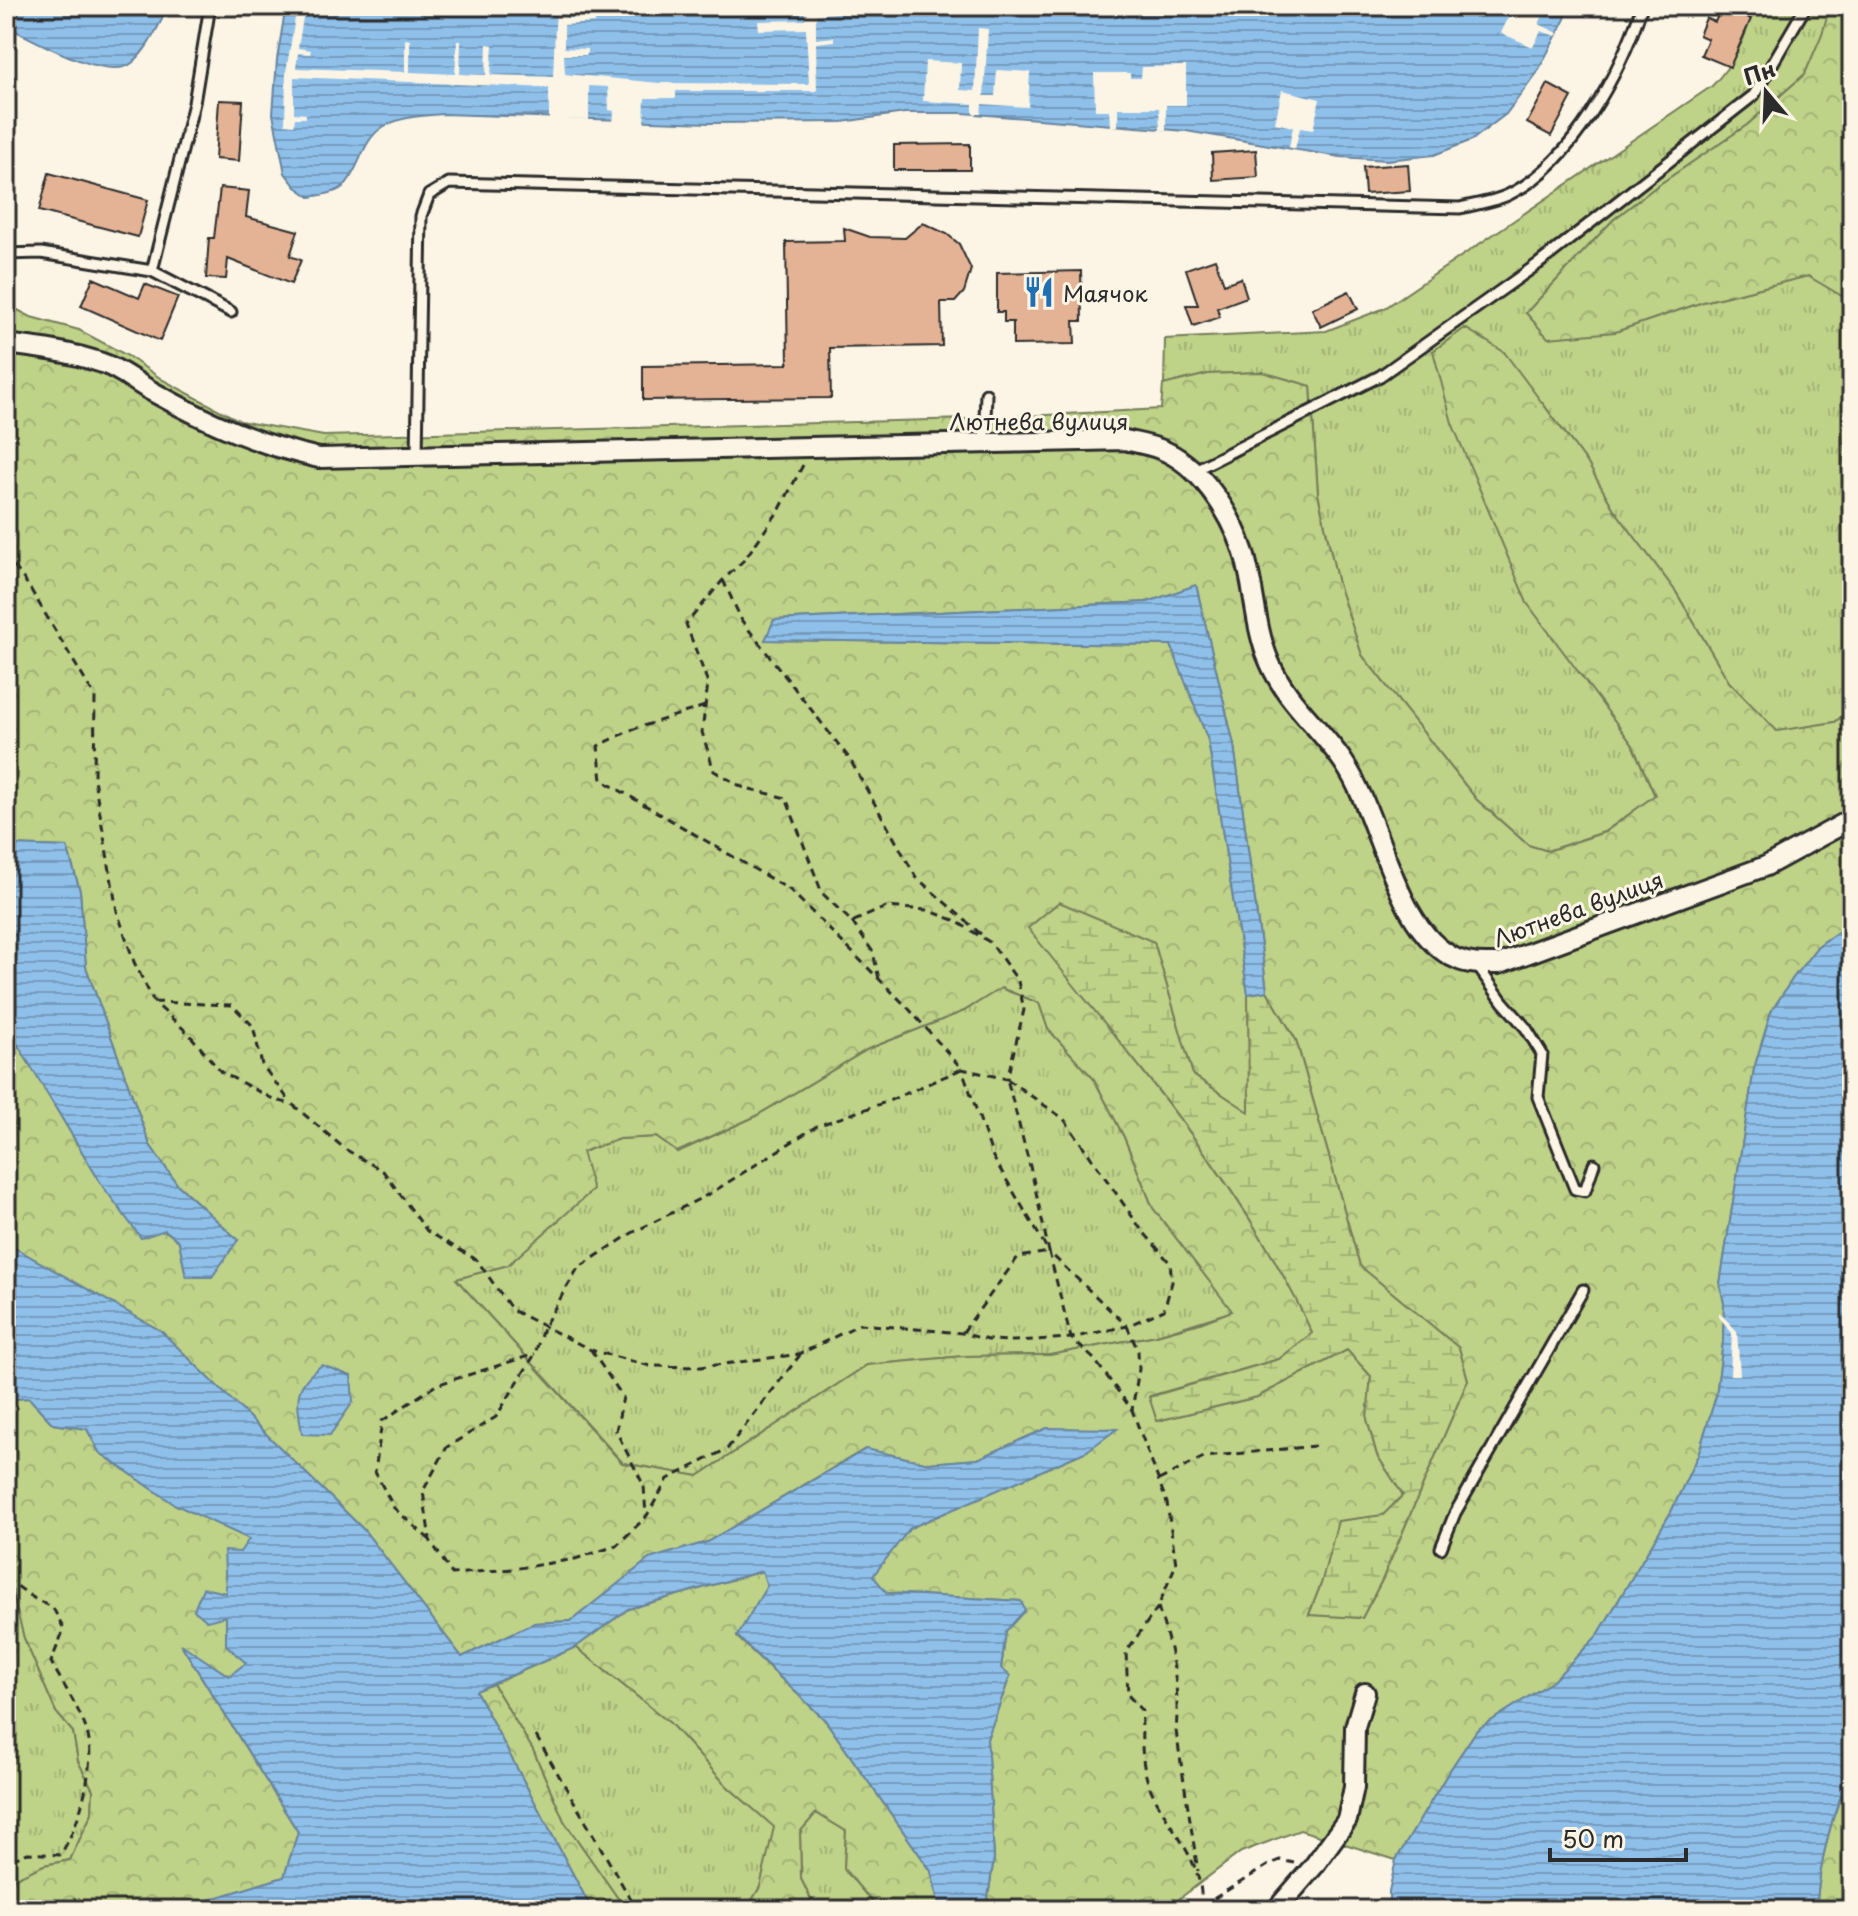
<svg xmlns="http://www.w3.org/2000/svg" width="1858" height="1916" viewBox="0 0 1858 1916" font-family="'Playpen Sans',sans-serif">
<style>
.grass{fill:url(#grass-tufts);stroke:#747e5a;stroke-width:2}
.forest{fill:url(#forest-crowns);stroke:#747e5a;stroke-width:2;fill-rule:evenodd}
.wetland{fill:url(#wetland-marsh);stroke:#747e5a;stroke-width:2}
.water{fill:url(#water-rules);stroke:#67849e;stroke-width:2}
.pier{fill:#fcf5e5}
.building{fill:#e4b395;stroke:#2b2b2b;stroke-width:2}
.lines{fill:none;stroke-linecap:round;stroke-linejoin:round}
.lane-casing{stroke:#2b2b2b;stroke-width:15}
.street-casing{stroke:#2b2b2b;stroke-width:24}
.path{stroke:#2b2b2b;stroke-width:3;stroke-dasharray:8 6;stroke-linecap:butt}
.lane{stroke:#fcf5e5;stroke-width:9}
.street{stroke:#fcf5e5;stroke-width:18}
.labels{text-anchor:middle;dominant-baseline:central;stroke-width:6;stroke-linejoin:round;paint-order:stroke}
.poi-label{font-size:22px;fill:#2b2b2b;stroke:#fcf5e5;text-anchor:start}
.street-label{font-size:22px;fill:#2b2b2b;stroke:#fcf5e5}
</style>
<defs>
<pattern id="grass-tufts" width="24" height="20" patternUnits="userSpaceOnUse" patternTransform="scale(2)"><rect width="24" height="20" fill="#bed288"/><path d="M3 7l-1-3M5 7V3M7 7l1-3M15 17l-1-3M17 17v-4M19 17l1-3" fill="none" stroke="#a3b476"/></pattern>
<pattern id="forest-crowns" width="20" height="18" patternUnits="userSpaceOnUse" patternTransform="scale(2)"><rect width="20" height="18" fill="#bed288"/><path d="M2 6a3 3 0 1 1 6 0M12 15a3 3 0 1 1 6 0" fill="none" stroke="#a3b476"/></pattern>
<pattern id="wetland-marsh" width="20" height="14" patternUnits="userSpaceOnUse" patternTransform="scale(2)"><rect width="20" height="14" fill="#bed288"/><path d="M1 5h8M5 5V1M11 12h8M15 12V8" fill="none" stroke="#a3b476"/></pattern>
<pattern id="water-rules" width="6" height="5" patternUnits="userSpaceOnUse" patternTransform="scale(2)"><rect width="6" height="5" fill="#8fc0ea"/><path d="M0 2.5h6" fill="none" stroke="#759cbe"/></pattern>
</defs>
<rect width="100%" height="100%" fill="#fcf5e5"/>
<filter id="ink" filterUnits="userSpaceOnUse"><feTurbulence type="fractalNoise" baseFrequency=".0125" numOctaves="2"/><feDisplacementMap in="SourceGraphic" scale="16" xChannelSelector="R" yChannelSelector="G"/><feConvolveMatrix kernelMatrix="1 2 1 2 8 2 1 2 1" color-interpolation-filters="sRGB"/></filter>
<g filter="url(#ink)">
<path class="grass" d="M 1752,6 L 1830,6 L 1823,34 L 1805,74 L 1747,125 L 1657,186 L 1613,220 L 1526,313 L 1615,332 L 1703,302 L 1808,276 L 1851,299 L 1852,381 L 1843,456 L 1852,490 L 1852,708 L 1835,722 L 1777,732 L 1729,682 L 1676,592 L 1613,508 L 1588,464 L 1541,401 L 1582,676 L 1632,744 L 1655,796 L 1604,832 L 1547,851 L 1528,845 L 1477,800 L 1362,655 L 1338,585 L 1318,494 L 1311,386 L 1262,372 L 1208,374 L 1164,385 L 1165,339 L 1326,331 L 1385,308 L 1712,86 C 1732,65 1749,36 1752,6 Z
M 1000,988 L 1039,1003 L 1048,1029 L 1094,1079 L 1124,1137 L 1153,1208 L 1233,1311 L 1157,1335 L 1050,1355 L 964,1356 L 867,1365 L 698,1476 L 623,1463 L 456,1279 L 508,1265 L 582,1152 L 619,1139 L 656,1137 L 678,1152 L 754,1117 L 868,1049 L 964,1011 Z
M 6,1567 L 24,1638 L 56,1712 L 73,1732 L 78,1761 L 93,1790 L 92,1813 L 70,1860 L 44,1865 L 6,1884 Z
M 576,1647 L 670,1723 L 727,1786 L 775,1827 L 760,1887 L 746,1910 L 626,1910 L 564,1821 L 533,1750 L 493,1684 Z
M 816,1813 L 846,1831 L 844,1869 L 879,1910 L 816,1910 L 801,1879 L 800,1832 Z"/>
<path class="forest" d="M 1830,6 L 1852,6 L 1852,302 L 1808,276 L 1703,302 L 1615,332 L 1548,338 L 1526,313 L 1613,220 L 1657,186 L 1747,125 L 1805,74 L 1822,34 Z
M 6,304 L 31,317 L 79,330 L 128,356 L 163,380 L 240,421 L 324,436 L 969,419 L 1161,409 L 1163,385 L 1208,374 L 1262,372 L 1311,386 L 1318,494 L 1338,584 L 1362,655 L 1477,800 L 1528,845 L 1548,851 L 1605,832 L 1655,795 L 1632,744 L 1527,603 L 1452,423 L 1433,351 L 1465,328 L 1504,352 L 1588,464 L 1613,508 L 1676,592 L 1729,682 L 1777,731 L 1835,722 L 1852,708 L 1852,922 L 1818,946 L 1793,978 L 1771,1012 L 1754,1069 L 1720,1284 L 1724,1303 L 1723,1342 L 1716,1396 L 1698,1455 L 1671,1512 L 1598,1635 L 1553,1681 L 1477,1730 L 1448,1773 L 1396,1860 L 1300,1830 L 1241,1852 L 1179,1899 L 1179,1910 L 986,1910 L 994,1858 L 987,1739 L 1010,1676 L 1001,1669 L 1006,1631 L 1020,1601 L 886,1593 L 872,1576 L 910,1528 L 1087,1451 L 1047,1428 L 978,1459 L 929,1463 L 865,1449 L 707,1542 L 649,1560 L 571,1621 L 534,1623 L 462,1657 L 364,1530 L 161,1331 L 6,1243 L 6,1025 L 102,1185 L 179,1241 L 186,1277 L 238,1240 L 177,1184 L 150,1145 L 86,967 L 80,891 L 67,847 L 10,845 L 6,847 ZM 1196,585 L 1234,745 L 1267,991 L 1296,1040 L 1360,1266 L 1459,1348 L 1468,1380 L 1382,1580 L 1362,1618 L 1309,1614 L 1321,1584 L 1403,1495 L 1377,1455 L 1367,1419 L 1371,1376 L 1347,1350 L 1257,1397 L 1157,1421 L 1150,1396 L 1279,1359 L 1313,1334 C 1244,1184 1130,1057 1029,928 L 1154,942 L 1193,1075 L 1250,1113 L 1248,994 L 1208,740 L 1171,645 L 766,640 L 774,620 L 1148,602 ZM 1001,988 L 1039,1003 L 1048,1029 L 1094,1079 L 1124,1137 L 1153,1208 L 1232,1311 L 1200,1323 L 1157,1335 L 1050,1355 L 964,1356 L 867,1365 L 698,1476 L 622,1463 L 456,1279 L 508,1265 L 593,1190 L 582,1152 L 619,1139 L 656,1137 L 677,1152 L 754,1117 L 868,1049 L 964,1011 Z
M 1852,381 L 1852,490 L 1843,456 Z
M 6,1396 L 8,1399 L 29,1398 L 53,1424 L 87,1429 L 99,1452 L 174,1504 L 250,1539 C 237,1558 221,1592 226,1616 C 229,1631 240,1648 247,1663 L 229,1676 L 182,1646 L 298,1832 L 284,1877 L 176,1910 L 6,1910 L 6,1884 L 11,1880 L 44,1865 L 70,1860 L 92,1813 L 93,1790 L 78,1761 L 73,1732 L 56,1712 L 24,1638 L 6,1567 Z
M 763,1571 L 767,1586 L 737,1637 L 825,1720 L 931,1871 L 940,1910 L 879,1910 L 844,1869 L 846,1831 L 816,1813 L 800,1832 L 801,1879 L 816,1910 L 746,1910 L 760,1887 L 774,1827 L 727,1786 L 670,1723 L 576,1647 L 628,1609 Z
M 493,1684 L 533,1750 L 564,1821 L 626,1910 L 592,1910 L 476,1691 Z
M 1852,1771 L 1852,1910 L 1816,1910 C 1820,1861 1830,1815 1852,1771 Z"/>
<path class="wetland" d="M 1059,902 L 1154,942 L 1193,1075 L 1249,1112 L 1248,994 L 1267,991 L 1296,1040 L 1360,1266 L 1459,1348 L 1468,1380 L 1382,1580 L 1362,1618 L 1309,1615 L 1321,1584 L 1338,1521 L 1383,1515 L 1403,1495 L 1377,1455 L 1367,1419 L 1371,1376 L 1347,1350 L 1257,1397 L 1157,1421 L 1149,1397 L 1279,1359 L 1312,1333 C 1244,1183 1130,1057 1028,928 Z"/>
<path class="water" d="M 6,6 L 169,6 C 159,24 148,50 132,63 C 108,83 31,38 6,26 Z
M 286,6 L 1568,6 L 1565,19 L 1537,73 L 1506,114 L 1472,140 L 1434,155 L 1387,160 L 1340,157 L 1186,131 L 963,113 L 905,113 L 842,122 L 710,123 L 444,114 C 423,116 401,116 383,127 C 362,140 360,168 345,185 C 338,193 321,195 310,197 L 296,187 L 285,173 L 273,114 L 277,59 Z
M 1196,585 L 1234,745 L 1267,991 L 1248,994 L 1208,740 L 1171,645 L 765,640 L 774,620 L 1148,602 Z
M 10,845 L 67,847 L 80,891 L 86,967 L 150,1145 L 177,1184 L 238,1240 L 212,1277 L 186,1277 L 179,1241 L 165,1230 L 141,1238 L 102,1185 L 6,1025 L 6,847 Z
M 1852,922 L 1852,1771 C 1830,1815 1820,1861 1816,1910 L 1389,1910 L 1389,1891 L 1396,1860 L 1448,1773 L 1477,1730 L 1553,1681 L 1598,1635 L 1671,1512 L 1698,1455 L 1716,1396 L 1723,1342 L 1724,1303 L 1720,1284 L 1754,1069 L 1771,1012 L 1793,978 L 1818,946 Z
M 6,1243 L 161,1331 L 364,1530 L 462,1657 L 534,1623 L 571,1621 L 649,1559 L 707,1542 L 866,1449 L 929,1463 L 978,1459 L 1047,1428 L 1117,1429 L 1087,1451 L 910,1528 L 873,1576 L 887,1593 L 1021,1601 L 1025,1610 L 1006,1631 L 1001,1668 L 1010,1676 L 987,1739 L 994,1858 L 986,1910 L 940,1910 L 931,1871 L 825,1720 L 737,1636 L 767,1586 L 762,1571 L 628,1609 L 576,1647 L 476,1691 L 592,1910 L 176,1910 L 284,1877 L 298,1832 L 181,1644 L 229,1676 L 246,1663 L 226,1645 L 226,1616 L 207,1621 L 194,1610 L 203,1588 L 226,1593 L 224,1551 L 240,1552 L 249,1539 L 174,1504 L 99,1452 L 87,1429 L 53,1424 L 29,1398 L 8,1399 Z
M 322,1365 L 351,1376 L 353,1402 L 330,1435 L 302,1434 C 297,1400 292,1387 322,1365 Z"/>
<path class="pier" d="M 297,6 L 305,6 L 298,48 L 311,50 L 310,54 L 298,53 L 296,68 L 405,72 L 405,39 L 410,40 L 410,72 L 455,74 L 457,41 L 461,41 L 460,74 L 486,75 L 487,44 L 493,45 L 491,75 L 553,77 L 556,6 L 565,6 L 566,18 L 595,17 L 595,23 L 564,25 L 564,48 L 587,49 L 587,55 L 564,55 L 565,74 L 659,83 L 809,84 L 806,29 L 759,30 L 758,21 L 805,20 L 805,6 L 815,6 L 815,10 L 835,9 L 835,13 L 816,15 L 816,39 L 834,37 L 834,41 L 816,43 L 817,91 L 676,91 L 676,98 L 645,98 L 644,125 L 613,124 L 614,111 L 609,110 L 608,87 L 589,86 L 589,120 L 549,119 L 549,88 L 294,77 L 294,113 L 306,114 L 306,118 L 295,118 L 294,125 L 285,124 L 286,72 Z
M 1514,6 L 1535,6 L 1545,11 L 1539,24 L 1558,33 L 1556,36 L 1541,31 L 1533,47 L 1501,33 Z
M 978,28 L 988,29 L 984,96 L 995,96 L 997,70 L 1030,72 L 1028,107 L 982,104 L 981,114 L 973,114 L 973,104 L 923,101 L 925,61 L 961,63 L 960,90 L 975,91 Z
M 1186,66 L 1186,105 L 1166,105 L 1166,130 L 1160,130 L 1159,108 L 1118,108 L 1118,126 L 1110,126 L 1109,110 L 1095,110 L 1094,73 L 1130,73 L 1130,78 L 1141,78 L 1142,67 Z
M 1282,90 L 1320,99 L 1313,130 L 1300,128 L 1295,149 L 1289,147 L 1293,127 L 1275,123 Z
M 1719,1312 L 1737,1331 L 1740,1375 L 1730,1375 L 1732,1333 L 1719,1317 Z"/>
<path class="building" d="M 1722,6 L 1751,19 L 1730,67 L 1701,55 L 1708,39 L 1699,35 L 1706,18 L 1715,22 Z
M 1548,84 L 1572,97 L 1551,136 L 1527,123 Z
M 219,100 L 243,101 L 239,161 L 215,159 Z
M 970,144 L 970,170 L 894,170 L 894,145 Z
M 1256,150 L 1258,177 L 1213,180 L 1212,153 Z
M 1408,164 L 1410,191 L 1365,194 L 1363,167 Z
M 49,173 L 148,200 L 138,237 L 39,211 Z
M 220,188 L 249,191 L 246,217 L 298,231 L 290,256 L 301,260 L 291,284 L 228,259 L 226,279 L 206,278 L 209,238 L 214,238 Z
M 923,223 L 947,234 L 959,244 L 971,269 L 964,292 L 955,302 L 941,302 L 942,346 L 830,348 L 831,398 L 643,400 L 643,366 L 788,364 L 786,242 L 845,241 L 844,228 L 870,237 L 905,238 Z
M 1215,259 L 1224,284 L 1241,278 L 1247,297 L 1217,308 L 1220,317 L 1193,326 L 1186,305 L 1198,305 L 1186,269 Z
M 1081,271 L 1082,321 L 1074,321 L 1075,344 L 1013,345 L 1013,322 L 1004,322 L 1004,312 L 997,312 L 997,273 Z
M 93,278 L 139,298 L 145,284 L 178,297 L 160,341 L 81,306 Z
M 1349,291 L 1358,309 L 1321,327 L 1312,309 Z"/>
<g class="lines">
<defs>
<path id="lane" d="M 6,254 L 41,253 L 152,271 L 194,103 L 210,6
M 152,271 L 231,312
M 984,443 L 986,394
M 417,457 L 421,216 L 429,195 L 449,183 L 1460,208 C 1475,204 1493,202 1508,195 C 1572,165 1621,71 1642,6
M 1193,471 L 1380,376 L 1538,264 L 1754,95 L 1806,6
M 1476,964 L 1503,1002 L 1526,1028 L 1542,1054 L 1538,1097 L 1575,1189 L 1585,1191 L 1594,1164
M 1441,1548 L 1455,1513 L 1583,1290"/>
<path id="street" d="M 6,344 C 39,348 70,352 102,363 C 121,369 137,384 155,393 C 211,424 257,444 319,458 L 1125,440 C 1137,443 1149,445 1160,449 C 1199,464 1230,511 1243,550 C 1255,586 1254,626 1269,661 C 1286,702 1321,728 1344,763 C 1381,817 1395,933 1457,959 C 1470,965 1485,964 1499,964 L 1766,866 L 1852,819
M 1276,1910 L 1313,1867 L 1347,1820 L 1354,1787 L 1355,1727 L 1365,1693"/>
</defs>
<use href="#lane" class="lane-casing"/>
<use href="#street" class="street-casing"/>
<path class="path" d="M 803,465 L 780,509 L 744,560 L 723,580 L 686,624 L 708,683 L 702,732 L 714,771 L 742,787 L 786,798 L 822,893 L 852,922 L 886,907 L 927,910 L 954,920 L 991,943 L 1018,981 L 1024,1010 L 1007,1079 L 962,1069 L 993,1157 L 1049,1252 L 1071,1338 L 1094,1359 L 1132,1410 L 1167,1503 L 1176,1564 L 1158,1607 L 1126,1652 L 1128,1695 L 1142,1711 C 1142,1736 1140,1761 1149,1785 C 1165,1825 1209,1865 1200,1910
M 6,555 L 28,585 L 95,697 L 94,779 L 117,911 L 134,962 L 154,1002 L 189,1034 L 221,1072 L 275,1100 L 292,1104 L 345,1149 L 383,1171 L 427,1231 L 477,1260 L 512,1310 L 591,1350 L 650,1366 L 701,1367 L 800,1354 L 860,1324 L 962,1333 L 988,1340 L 1013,1341 L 1071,1338 L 1127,1326 L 1049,1252 L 1032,1174 L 1007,1079
M 723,580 L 742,621 L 849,758 L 916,877 L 982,935
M 705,706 L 631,730 L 598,746 L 602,780 L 790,890 L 909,1009 L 962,1069 L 886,1102 L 817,1126 L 711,1193 L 632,1233 L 578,1268 L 543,1328 L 535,1354 L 496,1417 L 447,1447 L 423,1491 L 430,1540 L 452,1574 L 513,1569 L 575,1559 L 616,1546 L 646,1517 L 668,1479 L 727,1449 L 800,1355
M 852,922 L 873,952 L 879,979
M 154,1002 L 232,1005 L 253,1026 L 262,1065 L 291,1103
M 1007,1079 L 1064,1119 L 1141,1229 L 1170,1263 L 1172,1282 L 1164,1310 L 1127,1326 L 1138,1351 L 1139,1369 L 1132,1410
M 963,1332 L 1018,1257 L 1049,1252
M 591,1350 L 623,1397 L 616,1431 L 644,1486 L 646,1516
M 1159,1480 L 1204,1457 L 1315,1446
M 430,1540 L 394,1508 L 375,1472 L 382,1421 L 436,1385 L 535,1354
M 6,1578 L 35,1599 L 53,1608 L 64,1629 L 51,1662 C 62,1683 78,1706 86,1729 C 98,1760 79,1828 60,1855 L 28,1853 L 6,1862
M 1158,1607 C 1172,1650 1180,1685 1176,1731 L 1198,1871
M 536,1736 L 637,1910
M 1202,1906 L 1270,1864 L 1280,1860 L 1294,1863"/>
<use href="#lane" class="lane"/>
<use href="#street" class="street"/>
</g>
</g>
<defs>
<symbol id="restaurant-bare" viewBox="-9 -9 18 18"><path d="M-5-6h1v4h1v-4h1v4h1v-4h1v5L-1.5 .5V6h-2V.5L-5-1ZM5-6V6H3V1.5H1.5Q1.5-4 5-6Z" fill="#1f6fb2" stroke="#fcf5e5" stroke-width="2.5" paint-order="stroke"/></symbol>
</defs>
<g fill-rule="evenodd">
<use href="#restaurant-bare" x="1017" y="270" width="44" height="44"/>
</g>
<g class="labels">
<g class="poi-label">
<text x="1063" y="292">Маячок</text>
</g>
<g class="street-label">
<text x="1039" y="420">Лютнева вулиця</text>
<text transform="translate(1578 908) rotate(-20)">Лютнева вулиця</text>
</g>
</g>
<rect width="1858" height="1916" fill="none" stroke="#fcf5e5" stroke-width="32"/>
<rect x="16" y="16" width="1826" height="1884" fill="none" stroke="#2b2b2b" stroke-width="3" filter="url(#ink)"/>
<g transform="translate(1766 92) rotate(341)" stroke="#fcf5e5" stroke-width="6" paint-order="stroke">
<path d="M0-6L14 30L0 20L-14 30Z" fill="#2b2b2b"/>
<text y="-12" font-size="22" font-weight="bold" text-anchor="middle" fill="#2b2b2b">Пн</text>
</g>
<path d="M1550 1848v12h136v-12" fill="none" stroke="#2b2b2b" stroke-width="4"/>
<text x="1562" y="1848" font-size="24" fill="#2b2b2b" stroke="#fcf5e5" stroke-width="6" paint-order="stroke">50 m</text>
</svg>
